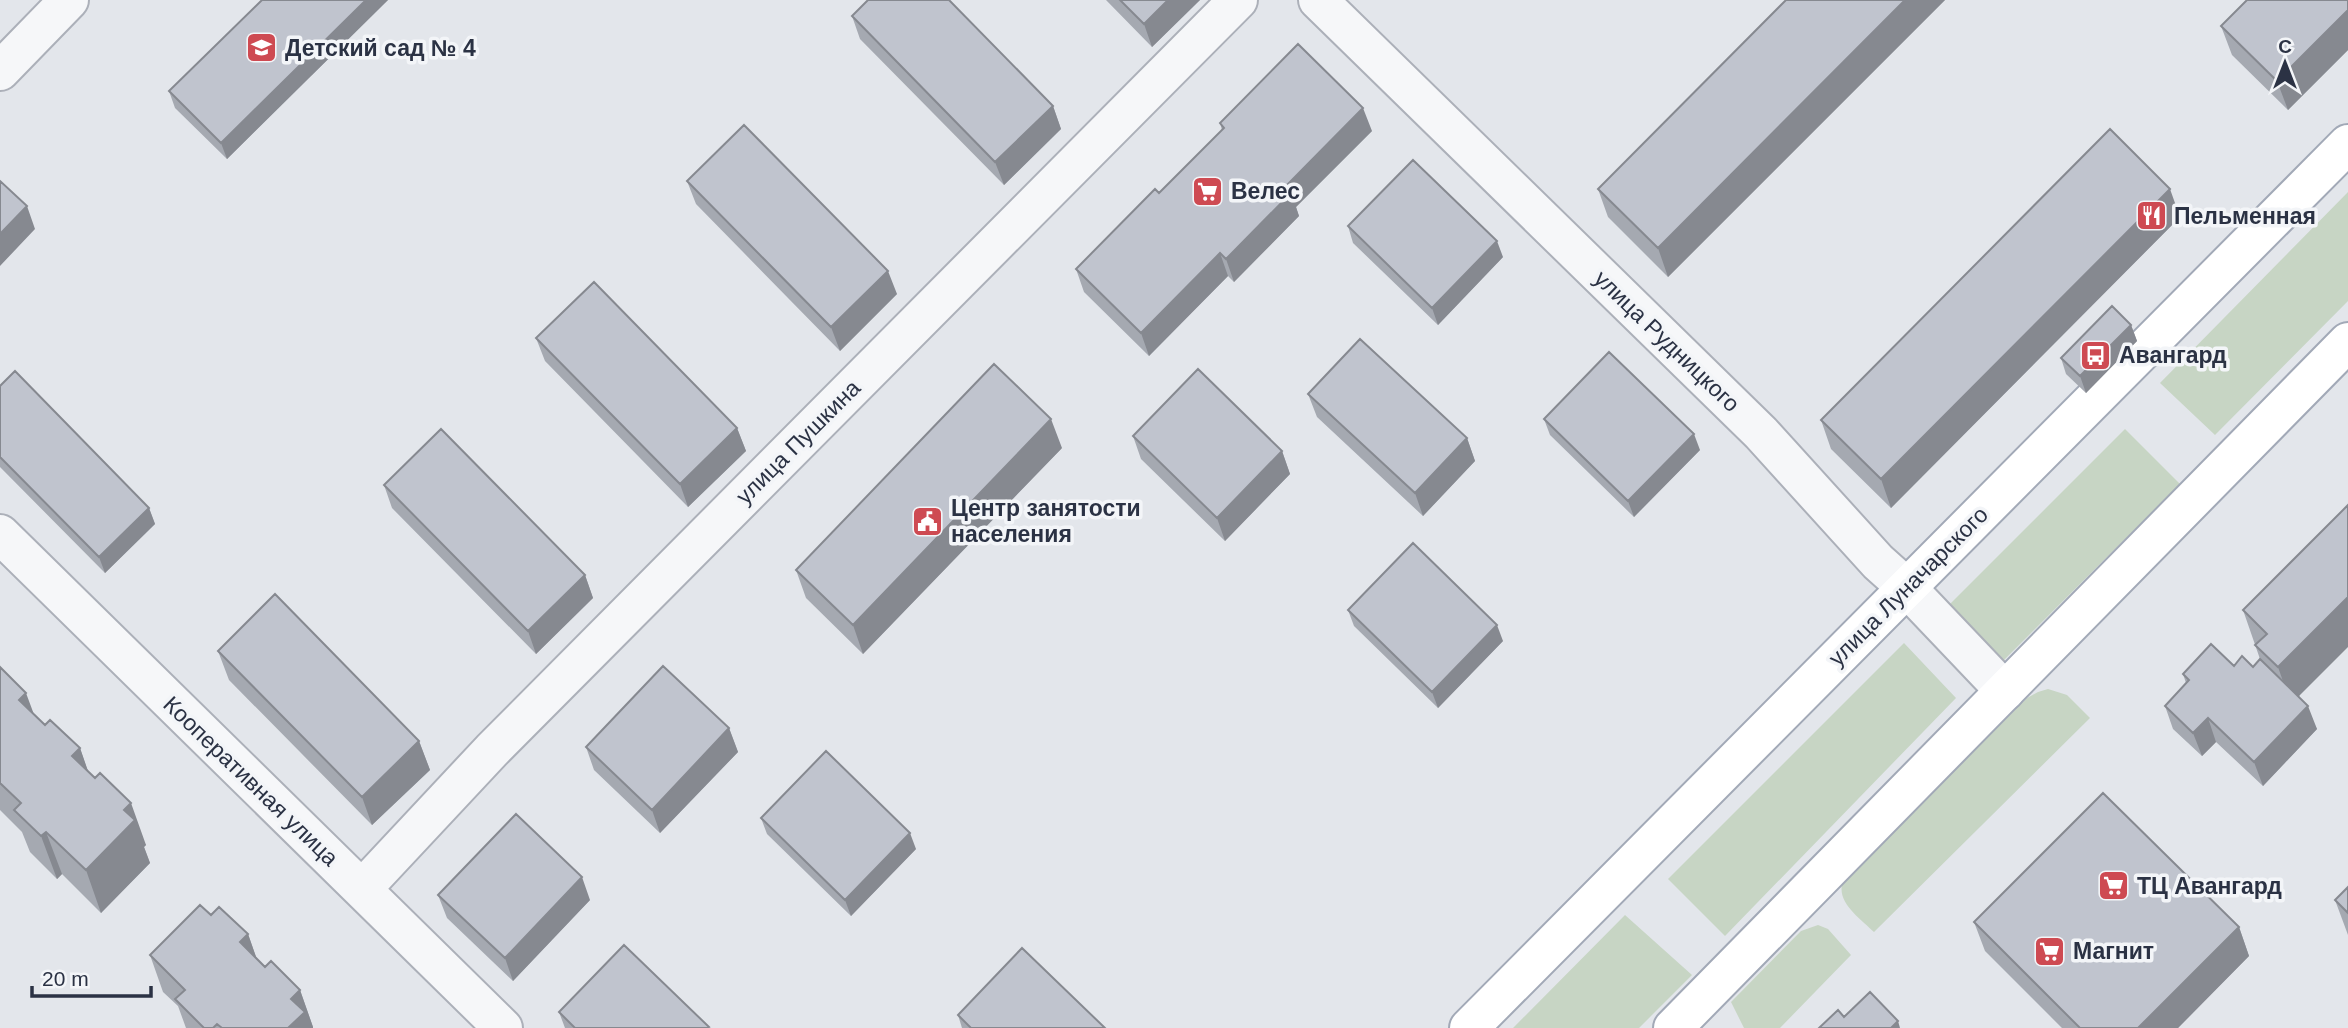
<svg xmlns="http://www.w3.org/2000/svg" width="2348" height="1028" viewBox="0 0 2348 1028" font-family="Helvetica,sans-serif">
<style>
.green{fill:#c7d5c4}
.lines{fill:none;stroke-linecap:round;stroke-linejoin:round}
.minor-casing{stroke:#acb0b9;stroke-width:42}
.tertiary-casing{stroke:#acb0b9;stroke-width:42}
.primary-casing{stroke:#a2a9b7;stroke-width:42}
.minor{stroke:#f6f7f9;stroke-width:38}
.tertiary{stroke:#f6f7f9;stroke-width:38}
.primary{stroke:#fff;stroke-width:38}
.wall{fill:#a5a9b1}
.shaded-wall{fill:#868990}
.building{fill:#c0c4ce;stroke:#868990;stroke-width:2}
.labels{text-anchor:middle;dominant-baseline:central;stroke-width:7;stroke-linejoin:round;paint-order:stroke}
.poi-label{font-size:23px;font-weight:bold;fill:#2b3244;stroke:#f3f5f8;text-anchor:start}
.street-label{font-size:23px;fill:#2b3244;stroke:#f3f5f8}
</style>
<rect width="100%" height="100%" fill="#e3e6eb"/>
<path class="green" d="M 2348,192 L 2348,301 L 2215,435 L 2160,383 Z
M 2125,429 L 2180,484 L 1991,673 L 1933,621 Z
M 1904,643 L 1956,698 L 1725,936 L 1668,879 Z
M 2048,689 L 2067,695 L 2090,718 L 1874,932 C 1861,919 1835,902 1843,881 L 2027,698 L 2038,692 Z
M 1625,915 L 1692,975 L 1639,1028 L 1513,1028 Z
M 1818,925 L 1828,929 L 1851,955 L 1780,1028 L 1744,1028 L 1731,1002 L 1801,931 Z"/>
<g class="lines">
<defs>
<path id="minor" d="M 0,71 L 69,0
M 0,534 L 503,1028
M 362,889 L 492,750 L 1238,0"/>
<path id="tertiary" d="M 1318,0 L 1761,433 L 1878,562 L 1907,588 L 2005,691"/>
<path id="primary" d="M 1469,1028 L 2348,144
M 1673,1028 L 2348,342"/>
</defs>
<use href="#minor" class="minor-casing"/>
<use href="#tertiary" class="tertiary-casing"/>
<use href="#primary" class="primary-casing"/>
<use href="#minor" class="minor"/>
<use href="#tertiary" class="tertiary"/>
<use href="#primary" class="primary"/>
</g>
<path class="wall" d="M 262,0 L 388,0 L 227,159 L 175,108 L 169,91 Z
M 1106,0 L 1200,0 L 1152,47 Z
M 1786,0 L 1945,0 L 1668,277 L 1608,217 L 1598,189 Z
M 2348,0 L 2348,50 L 2288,110 L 2232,55 L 2221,26 Z
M 852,16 L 1053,106 L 1061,129 L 1004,185 L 860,39 Z
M 1220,123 L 1372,131 L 1296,207 L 1299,216 L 1234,282 L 1228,276 L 1149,356 L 1084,292 L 1076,269 L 1159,193 L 1222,130 Z
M 687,181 L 897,294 L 840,351 L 696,204 Z
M 2180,217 L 1891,508 L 1831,449 L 1821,420 Z
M 1348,226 L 1503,257 L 1438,325 L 1353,243 Z
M 2131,325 L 2137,341 L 2086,393 L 2066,374 L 2061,358 Z
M 536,338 L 737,428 L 746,451 L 688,507 L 545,361 Z
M 0,386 L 149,508 L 155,524 L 105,573 L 0,467 Z
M 1308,394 L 1467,438 L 1475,461 L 1423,516 L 1317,417 Z
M 1544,419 L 1700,450 L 1634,517 L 1550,435 Z
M 1133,436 L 1282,451 L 1290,474 L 1225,541 L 1141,459 Z
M 1062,448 L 863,654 L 806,598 L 796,570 Z
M 384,485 L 585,575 L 593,598 L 536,654 L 392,508 Z
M 2348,505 L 2299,697 L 2317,729 L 2263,786 L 2216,742 L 2202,756 L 2173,729 L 2165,706 L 2186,683 L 2183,674 L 2234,666 L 2253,667 L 2260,659 L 2243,610 Z
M 1348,610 L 1503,641 L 1438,708 L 1354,626 Z
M 218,651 L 419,741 L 430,770 L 372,825 L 229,680 Z
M 0,667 L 34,715 L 45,725 L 80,748 L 88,772 L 146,845 L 144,847 L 150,863 L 101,913 L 62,874 L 57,879 L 30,852 L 22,832 L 0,810 Z
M 729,728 L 738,752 L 660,833 L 594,770 L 586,747 Z
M 761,818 L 916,849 L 851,916 L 767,834 Z
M 2348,887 L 2348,935 L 2335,900 Z
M 438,895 L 590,900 L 513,981 L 447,918 Z
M 211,915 L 248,934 L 257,960 L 265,967 L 300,990 L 313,1027 L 313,1028 L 186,1028 L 178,1006 L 163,992 L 150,955 Z
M 1974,922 L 2239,927 L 2249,956 L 2178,1028 L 2062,1028 L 1985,951 Z
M 559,1012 L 709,1028 L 565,1028 Z
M 958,1015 L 1105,1028 L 962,1028 Z"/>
<path class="shaded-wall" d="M 366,0 L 388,0 L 227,159 L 221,143 Z
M 1168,0 L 1200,0 L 1152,47 L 1144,24 Z
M 1905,0 L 1945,0 L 1668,277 L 1658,248 Z
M 2348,10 L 2348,50 L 2288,110 L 2277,81 Z
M 1053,106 L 1061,129 L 1004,185 L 995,162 Z
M 1363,108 L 1372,131 L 1296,207 L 1299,216 L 1234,282 L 1226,259 L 1285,187 Z
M 2170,189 L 2180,217 L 1891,508 L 1881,479 Z
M 27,206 L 35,229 L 0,266 L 0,234 Z
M 1497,241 L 1503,257 L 1438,325 L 1432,308 Z
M 1220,253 L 1228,276 L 1149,356 L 1141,333 Z
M 888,271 L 897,294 L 840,351 L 831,327 Z
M 2131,325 L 2137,341 L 2086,393 L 2080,376 Z
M 1051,419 L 1062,448 L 863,654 L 853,625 Z
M 737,428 L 746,451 L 688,507 L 680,484 Z
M 1694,434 L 1700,450 L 1634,517 L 1628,501 Z
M 1467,438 L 1475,461 L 1423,516 L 1415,493 Z
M 1282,451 L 1290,474 L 1225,541 L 1217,518 Z
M 149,508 L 155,524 L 105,573 L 99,557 Z
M 585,575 L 593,598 L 536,654 L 528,631 Z
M 2348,597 L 2348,647 L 2291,704 L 2278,667 Z
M 1497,625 L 1503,641 L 1438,708 L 1432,692 Z
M 26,693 L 42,736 L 19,700 Z
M 2308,706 L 2317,729 L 2263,786 L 2254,762 Z
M 2208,718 L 2216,742 L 2202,756 L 2193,733 Z
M 729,728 L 738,752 L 660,833 L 652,810 Z
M 419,741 L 430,770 L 372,825 L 362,797 Z
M 80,748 L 95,791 L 72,756 Z
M 131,803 L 146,845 L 144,847 L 150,863 L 101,913 L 86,870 L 124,810 Z
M 46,832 L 62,874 L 57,879 L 41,836 Z
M 910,833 L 916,849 L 851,916 L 845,900 Z
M 582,877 L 590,900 L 513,981 L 505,958 Z
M 2239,927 L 2249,956 L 2178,1028 L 2138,1028 Z
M 248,934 L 261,971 L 240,942 Z
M 300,990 L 313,1027 L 313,1028 L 288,1028 L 291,999 Z
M 1898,1021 L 1900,1028 L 1891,1028 Z"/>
<path class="building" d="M 262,0 L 366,0 L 221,143 L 169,91 Z
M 868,0 L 949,0 L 1053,106 L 995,162 L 852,16 Z
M 1120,0 L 1168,0 L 1144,24 Z
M 1786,0 L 1905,0 L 1658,248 L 1598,189 Z
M 2247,0 L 2348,0 L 2348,10 L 2277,81 L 2221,26 Z
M 1298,44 L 1363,108 L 1285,187 L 1291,193 L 1226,259 L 1220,253 L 1141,333 L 1076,269 L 1155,189 L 1159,193 L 1224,128 L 1220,123 Z
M 744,125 L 888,271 L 831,327 L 687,181 Z
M 2110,129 L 2170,189 L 1881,479 L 1821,420 Z
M 1413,160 L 1497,241 L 1432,308 L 1348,226 Z
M 0,181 L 27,206 L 0,234 Z
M 594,282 L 737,428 L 680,484 L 536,338 Z
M 2112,306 L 2131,325 L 2080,376 L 2061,358 Z
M 1360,339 L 1467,438 L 1415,493 L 1308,394 Z
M 1609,352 L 1694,434 L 1628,501 L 1544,419 Z
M 994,364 L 1051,419 L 853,625 L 796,570 Z
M 1198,369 L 1282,451 L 1217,518 L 1133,436 Z
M 15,371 L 149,508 L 99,557 L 0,457 L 0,386 Z
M 441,429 L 585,575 L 528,631 L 384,485 Z
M 2348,505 L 2348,597 L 2278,667 L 2255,645 L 2267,634 L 2243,610 Z
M 1413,543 L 1497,625 L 1432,692 L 1348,610 Z
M 275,594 L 419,741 L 362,797 L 218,651 Z
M 2211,644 L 2234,666 L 2242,656 L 2253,667 L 2260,659 L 2308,706 L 2254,762 L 2208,718 L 2193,733 L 2165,706 L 2189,680 L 2183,674 Z
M 663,666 L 729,728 L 652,810 L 586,747 Z
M 0,667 L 26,693 L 19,700 L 45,725 L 50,720 L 80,748 L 72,756 L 95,778 L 100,773 L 131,803 L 124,810 L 135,820 L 86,870 L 46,832 L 41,836 L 14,810 L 21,803 L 0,783 Z
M 826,751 L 910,833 L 845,900 L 761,818 Z
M 2103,793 L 2239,927 L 2138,1028 L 2080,1028 L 1974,922 Z
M 516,814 L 582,877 L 505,958 L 438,895 Z
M 2348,887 L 2348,913 L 2335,900 Z
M 200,905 L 211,915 L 219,907 L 248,934 L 240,942 L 265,967 L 271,961 L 300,990 L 291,999 L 305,1012 L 288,1028 L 222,1028 L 217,1024 L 213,1028 L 204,1028 L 175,999 L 185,990 L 150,955 Z
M 624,945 L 709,1027 L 707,1028 L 575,1028 L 559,1012 Z
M 1022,948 L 1105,1028 L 971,1028 L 958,1015 Z
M 1870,992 L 1898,1021 L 1891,1028 L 1819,1028 L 1838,1010 L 1844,1017 Z"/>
<defs>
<symbol id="school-square" viewBox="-11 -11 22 22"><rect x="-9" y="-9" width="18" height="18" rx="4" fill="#ce4a52" stroke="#f3f5f8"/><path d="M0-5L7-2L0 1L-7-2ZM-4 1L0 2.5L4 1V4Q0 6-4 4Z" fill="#fff"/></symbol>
<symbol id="supermarket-square" viewBox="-11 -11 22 22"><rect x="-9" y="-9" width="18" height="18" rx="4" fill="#ce4a52" stroke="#f3f5f8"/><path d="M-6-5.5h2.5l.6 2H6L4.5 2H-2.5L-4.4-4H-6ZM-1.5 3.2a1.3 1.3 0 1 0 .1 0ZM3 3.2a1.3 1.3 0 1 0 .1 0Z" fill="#fff"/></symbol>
<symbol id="restaurant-square" viewBox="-11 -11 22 22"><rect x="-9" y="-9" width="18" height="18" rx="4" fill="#ce4a52" stroke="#f3f5f8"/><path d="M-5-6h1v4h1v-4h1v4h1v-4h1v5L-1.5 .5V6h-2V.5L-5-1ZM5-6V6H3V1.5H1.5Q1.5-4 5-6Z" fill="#fff"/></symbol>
<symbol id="bus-square" viewBox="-11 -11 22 22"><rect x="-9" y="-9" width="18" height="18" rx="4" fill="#ce4a52" stroke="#f3f5f8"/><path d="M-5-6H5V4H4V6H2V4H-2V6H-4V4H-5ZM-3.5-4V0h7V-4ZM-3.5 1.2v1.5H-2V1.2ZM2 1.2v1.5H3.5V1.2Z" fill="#fff"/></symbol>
<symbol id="civic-square" viewBox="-11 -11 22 22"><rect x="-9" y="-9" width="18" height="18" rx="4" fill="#ce4a52" stroke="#f3f5f8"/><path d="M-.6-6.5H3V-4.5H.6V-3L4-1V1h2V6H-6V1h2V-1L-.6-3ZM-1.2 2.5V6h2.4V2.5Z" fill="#fff"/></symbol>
</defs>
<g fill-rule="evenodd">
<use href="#school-square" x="244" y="30" width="35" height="35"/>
<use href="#supermarket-square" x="1190" y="174" width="35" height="35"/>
<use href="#restaurant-square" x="2134" y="198" width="35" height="35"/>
<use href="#bus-square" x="2078" y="338" width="35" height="35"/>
<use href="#civic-square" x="910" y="504" width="35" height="35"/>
<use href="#supermarket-square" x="2096" y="868" width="35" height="35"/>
<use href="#supermarket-square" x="2032" y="934" width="35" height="35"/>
</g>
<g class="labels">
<g class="poi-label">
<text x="285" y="48">Детский сад № 4</text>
<text x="1231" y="191">Велес</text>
<text x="2174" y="216">Пельменная</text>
<text x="2119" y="355">Авангард</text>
<text x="951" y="508">Центр занятости<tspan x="951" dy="26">населения</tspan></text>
<text x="2137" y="886">ТЦ Авангард</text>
<text x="2073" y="951">Магнит</text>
</g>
<g class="street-label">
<text transform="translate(1667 341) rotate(44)">улица Рудницкого</text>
<text transform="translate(798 442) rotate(-45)">улица Пушкина</text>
<text transform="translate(1908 586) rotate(-45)">улица Луначарского</text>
<text transform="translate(251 781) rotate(44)">Кооперативная улица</text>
</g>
</g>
<g transform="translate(2285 63)" stroke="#f3f5f8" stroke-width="5" paint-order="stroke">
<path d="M0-5L12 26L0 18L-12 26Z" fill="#2b3244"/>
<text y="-10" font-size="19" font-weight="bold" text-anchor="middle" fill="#2b3244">С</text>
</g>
<path d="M32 986v10h119v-10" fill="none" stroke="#2b3244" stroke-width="3.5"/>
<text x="42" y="986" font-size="21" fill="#2b3244" stroke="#f3f5f8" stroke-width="5" paint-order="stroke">20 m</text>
</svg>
